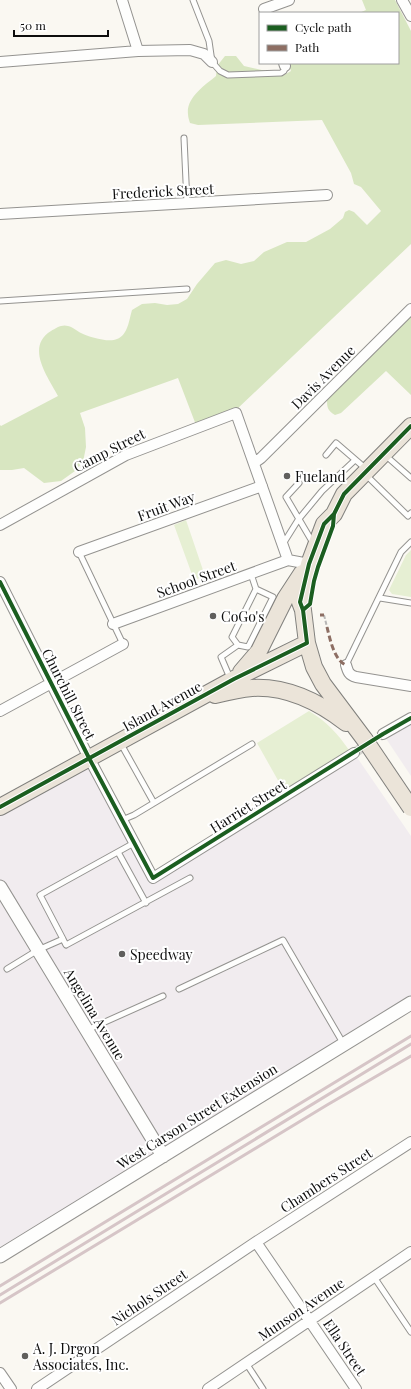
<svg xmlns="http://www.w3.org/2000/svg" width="411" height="1389" viewBox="0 0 411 1389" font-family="'Playfair Display',serif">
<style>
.industrial{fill:#f1ecef}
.green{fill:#e6efd3}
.forest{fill:#d8e6c1}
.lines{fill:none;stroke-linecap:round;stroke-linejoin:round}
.minor-tunnel{stroke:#d6d5d0;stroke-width:10;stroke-dasharray:10 5;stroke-linecap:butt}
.service-casing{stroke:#949390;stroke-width:7}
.minor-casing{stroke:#949390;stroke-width:12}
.tertiary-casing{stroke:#949390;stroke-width:15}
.primary-casing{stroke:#81807d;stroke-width:18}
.path{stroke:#b8b7b6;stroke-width:2;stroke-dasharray:4 2;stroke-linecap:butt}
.service{stroke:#fefefd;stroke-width:5}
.minor{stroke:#fefefd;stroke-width:10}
.tertiary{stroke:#fefefd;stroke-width:13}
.primary{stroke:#ebe4d9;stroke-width:16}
.rail{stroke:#d6c5c7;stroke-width:3}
.primary-bridge-casing{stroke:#81807d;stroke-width:18;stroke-linecap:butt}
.primary-bridge{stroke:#ebe4d9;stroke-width:16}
.quiet{stroke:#8d6e63;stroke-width:3;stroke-dasharray:6 3;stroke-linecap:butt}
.cycleway-casing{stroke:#fff;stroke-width:6}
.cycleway{stroke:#1b5e20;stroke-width:4}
.poi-dot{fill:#605f5d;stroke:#fff;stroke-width:1.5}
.labels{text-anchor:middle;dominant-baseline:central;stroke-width:4;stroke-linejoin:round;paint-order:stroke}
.street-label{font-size:14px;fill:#0d0d0d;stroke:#fff}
.poi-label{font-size:14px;fill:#0d0d0d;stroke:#fff;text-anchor:start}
</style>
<rect width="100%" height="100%" fill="#faf8f2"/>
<path class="industrial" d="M 411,718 L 411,776 L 383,734 Z
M 354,753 L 411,836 L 411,1003 L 0,1256 L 0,807 L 89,758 L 153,878 Z"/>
<path class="green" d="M 186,520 L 205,576 L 194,580 L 174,525 Z
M 411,550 L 411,597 L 392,594 L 389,590 L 406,555 Z
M 309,711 C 326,721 338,734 349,750 L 284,791 L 257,743 Z"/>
<path class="forest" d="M 362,0 L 395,0 L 411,31 L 411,244 L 236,410 L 196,425 L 178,378 L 80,413 L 85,428 L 86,447 L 83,462 L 75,471 L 61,481 L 44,483 L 24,468 L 12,470 L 0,470 L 0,425 L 1,426 L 58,396 C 48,377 25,347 51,331 C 56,328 62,324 68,326 C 73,327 77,331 81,333 C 89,337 109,343 117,339 C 128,335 129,320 132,310 L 142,304 L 155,303 L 167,305 L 178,304 L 187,299 L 197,284 L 215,263 L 226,260 L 241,264 L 254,261 L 264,252 L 287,242 L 306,242 L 330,229 L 343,218 L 345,212 L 349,210 L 354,212 L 367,225 L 381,211 L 361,187 L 354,184 L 351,173 L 322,120 L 198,125 L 190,123 C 189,120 188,117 188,114 C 186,98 205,85 216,76 L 217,66 L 225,56 L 236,56 L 244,66 L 284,75 L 291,71 L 288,63 L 398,63 L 398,13 L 359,13 L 366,10 Z
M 411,315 L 411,395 L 386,371 L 341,413 L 335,415 C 328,411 327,408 327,400 Z"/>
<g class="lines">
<path class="minor-tunnel" d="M 354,753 L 383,734"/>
<defs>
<path id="service" d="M 193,0 L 209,41 L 212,62 L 220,71 L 228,75 L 281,73 L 284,71 L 285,66
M 184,138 L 187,203
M 0,301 L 187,289
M 326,455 L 336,443 L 365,468
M 385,455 L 411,478
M 365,474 L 408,516 L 411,513
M 299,483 L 286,497 L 313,543
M 283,544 L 298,520 L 322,491 L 355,460
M 79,552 L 123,644
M 251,574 L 256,589
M 380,598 L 411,603
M 346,665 L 401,552 L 411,542
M 230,678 L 221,657 L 238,645 L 248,647 L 273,597 L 256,589 L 232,637 L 238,645
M 121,744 L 154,803
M 122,820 L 134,815 L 252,744
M 118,852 L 146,903
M 63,939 L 40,895 L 134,843
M 7,969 L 38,950 L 63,939 L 66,945 L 190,878
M 179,989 L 283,940 L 343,1043
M 87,1030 L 163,996
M 374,1277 L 411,1332
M 246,1363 L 263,1389"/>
<path id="minor" d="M 122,0 L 138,51
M 402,0 L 411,16
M 264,9 L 289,0
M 0,62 L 138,51 L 190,50 L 204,54 L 212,62
M 284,63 L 285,66
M 0,214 L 327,195
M 254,463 L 261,458 L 411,309
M 0,525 L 126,455 L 236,413 L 288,560
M 79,552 L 262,486
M 288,560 L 309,564
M 0,582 L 89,758 L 153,878 L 354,753
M 113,624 L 288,560
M 346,665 C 348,672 349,675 356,677 L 411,686
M 0,711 L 123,644
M 383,734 L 411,718
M 256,1242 L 356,1389
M 0,1373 L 11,1389
M 37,1389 L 256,1242 L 411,1142
M 208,1389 L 411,1252"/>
<path id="tertiary" d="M 0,887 L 163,1156
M 0,1256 L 411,1003"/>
<path id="primary" d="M 241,672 L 259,651 L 285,599 L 302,573
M 215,695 C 227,692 239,689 252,688 C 288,686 319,702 346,723
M 365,740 L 323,684 L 314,667 L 307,643 L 303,610 L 300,602 L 309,564 L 324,524 L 334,514 L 344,494 L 411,426
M 0,807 L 234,679 L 307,643"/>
</defs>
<use href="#service" class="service-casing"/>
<use href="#minor" class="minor-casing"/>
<use href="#tertiary" class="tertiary-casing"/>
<use href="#primary" class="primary-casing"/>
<path class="path" d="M 324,615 L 327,627"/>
<use href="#service" class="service"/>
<use href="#minor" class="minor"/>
<use href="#tertiary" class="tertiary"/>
<use href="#primary" class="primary"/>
<path class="rail" d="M 0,1286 L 411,1036
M 0,1295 L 411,1044
M 0,1303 L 327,1105 L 411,1056"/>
<defs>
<path id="primary-bridge" d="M 365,740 L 411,808"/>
</defs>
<use href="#primary-bridge" class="primary-bridge-casing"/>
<use href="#primary-bridge" class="primary-bridge"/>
<path class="quiet" d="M 320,615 L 324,615
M 327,627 C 330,639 334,660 346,665"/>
<defs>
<path id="cycleway" d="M 0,582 L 89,758 L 153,878 L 383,734 L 411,718
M 303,610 L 310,604 L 314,581 L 318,567 L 333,526 L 334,514
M 0,807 L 234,679 L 307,643 L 303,610 L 300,602 L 309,564 L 324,524 L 334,514 L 344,494 L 411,426"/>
</defs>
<use href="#cycleway" class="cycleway-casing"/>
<use href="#cycleway" class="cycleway"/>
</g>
<g class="poi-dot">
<circle cx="287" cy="476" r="4"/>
<circle cx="213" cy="616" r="4"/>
<circle cx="122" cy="954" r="4"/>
<circle cx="25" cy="1356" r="4"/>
</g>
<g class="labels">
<g class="street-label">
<text transform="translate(163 191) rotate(-3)">Frederick Street</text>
<text transform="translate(323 377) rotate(-45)">Davis Avenue</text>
<text transform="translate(109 450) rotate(-27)">Camp Street</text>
<text transform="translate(166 506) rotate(-20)">Fruit Way</text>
<text transform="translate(196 579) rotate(-20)">School Street</text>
<text transform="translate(69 694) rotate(63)">Churchill Street</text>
<text transform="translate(162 706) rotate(-29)">Island Avenue</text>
<text transform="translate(248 806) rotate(-32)">Harriet Street</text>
<text transform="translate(95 1014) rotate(59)">Angelina Avenue</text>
<text transform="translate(197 1116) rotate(-32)">West Carson Street Extension</text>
<text transform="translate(326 1180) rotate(-33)">Chambers Street</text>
<text transform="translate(149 1297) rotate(-34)">Nichols Street</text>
<text transform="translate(301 1309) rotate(-34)">Munson Avenue</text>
<text transform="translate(345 1347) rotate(56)">Ella Street</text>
</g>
<g class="poi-label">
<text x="295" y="476">Fueland</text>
<text x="221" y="616">CoGo's</text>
<text x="130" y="954">Speedway</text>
<text x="33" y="1348">A. J. Drgon<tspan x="33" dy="16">Associates, Inc.</tspan></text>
</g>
</g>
<rect x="259" y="12" width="140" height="52" fill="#ffffff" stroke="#9e9e9e"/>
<rect x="267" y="25" width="20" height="6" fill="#1b5e20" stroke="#9e9e9e"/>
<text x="295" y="32" font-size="12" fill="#0d0d0d">Cycle path</text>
<rect x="267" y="45" width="20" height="6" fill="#8d6e63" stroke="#9e9e9e"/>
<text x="295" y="52" font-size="12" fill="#0d0d0d">Path</text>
<path d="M14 30v6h94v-6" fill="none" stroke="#0d0d0d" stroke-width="2"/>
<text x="20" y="30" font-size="12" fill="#0d0d0d" stroke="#ffffff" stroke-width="3" paint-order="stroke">50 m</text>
</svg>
